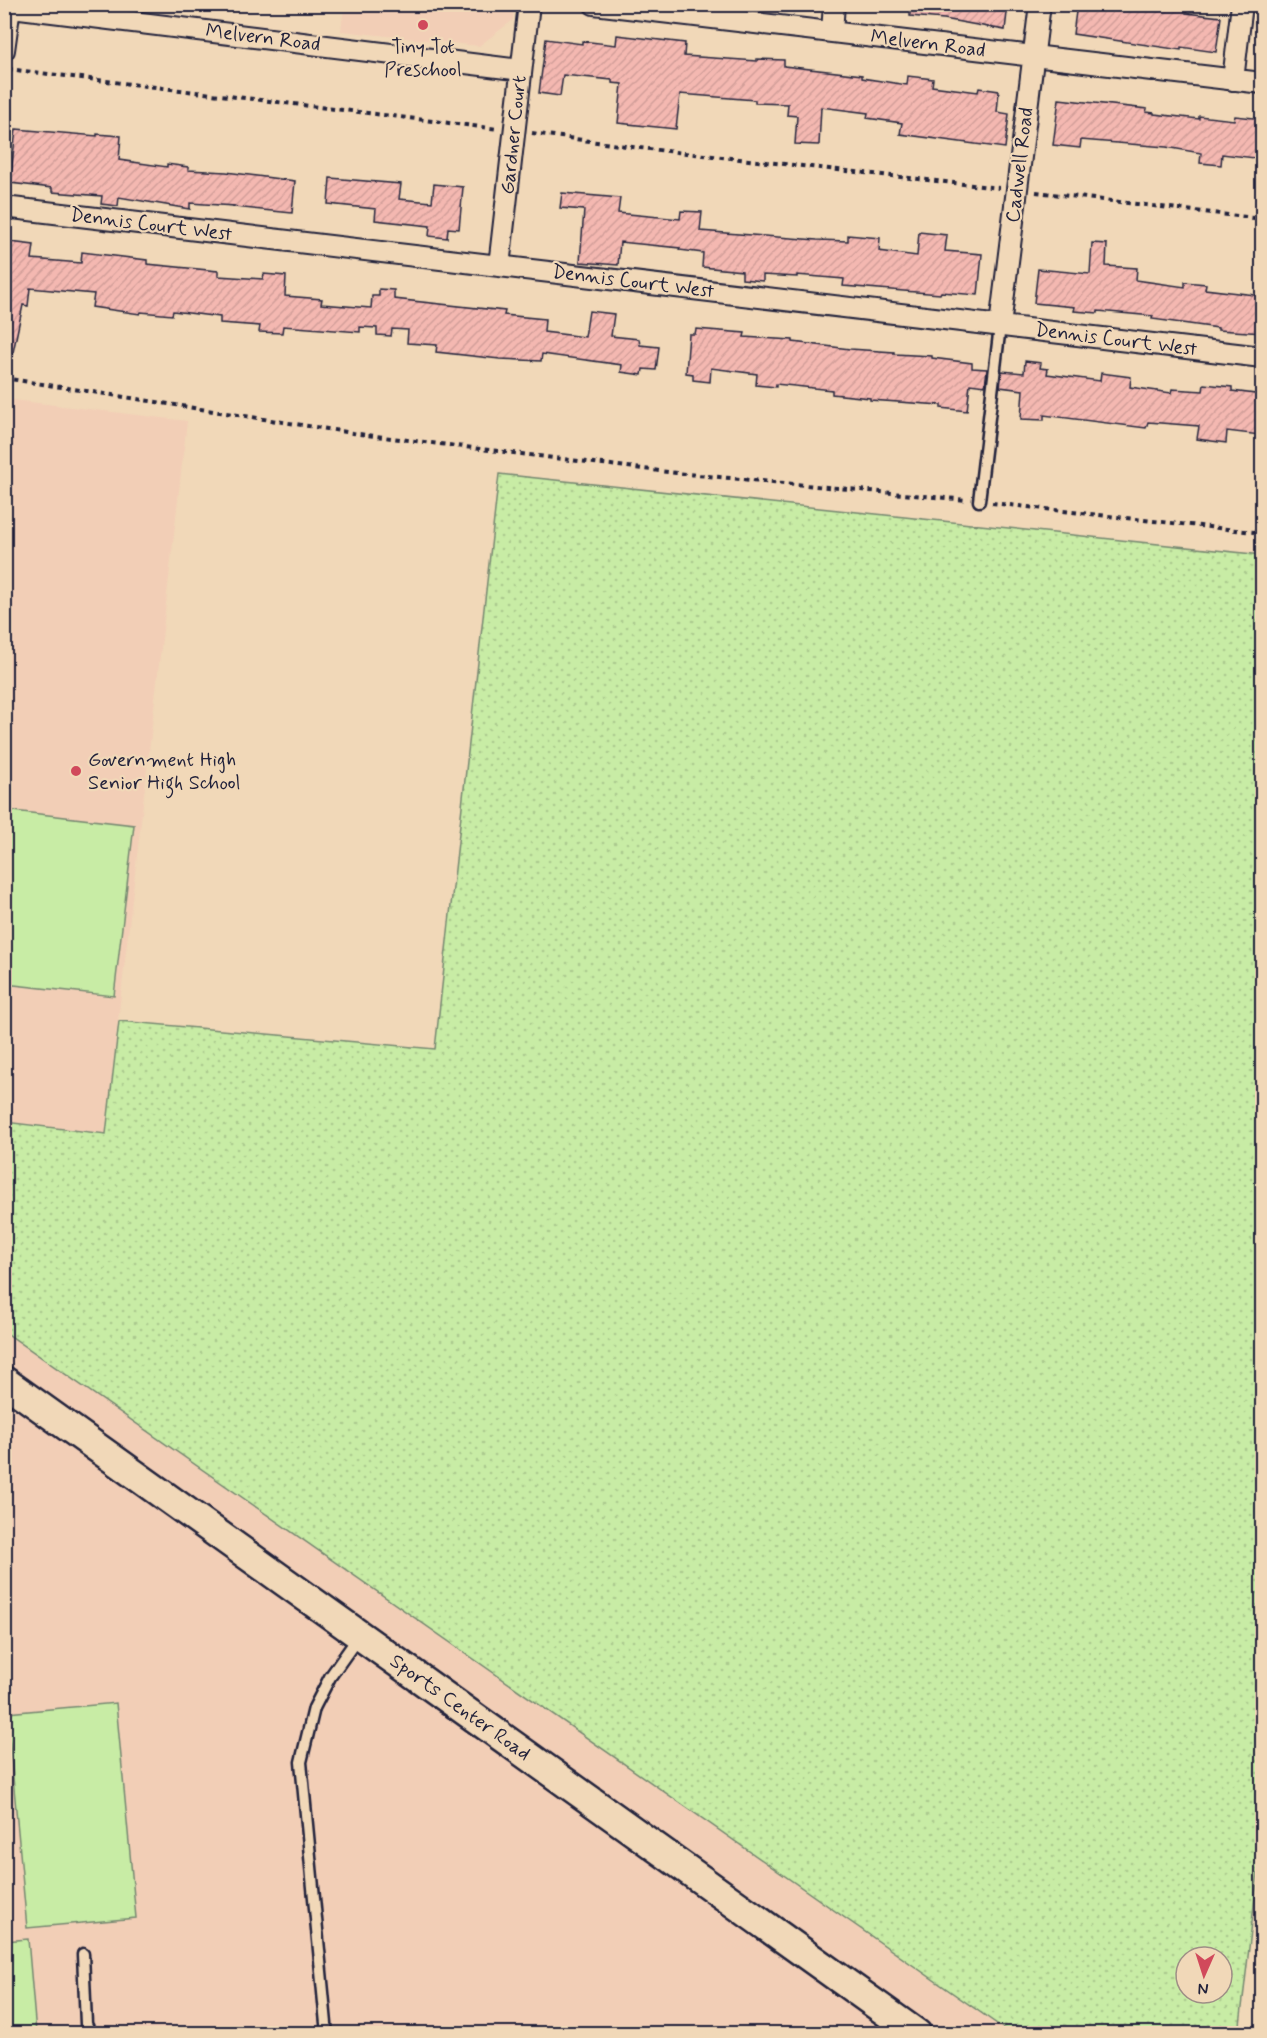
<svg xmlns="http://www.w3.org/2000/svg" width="1267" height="2038" viewBox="0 0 1267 2038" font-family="Mynerve,sans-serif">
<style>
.built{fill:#f2ceb6}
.grass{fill:url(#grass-dots);stroke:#758770;stroke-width:1.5;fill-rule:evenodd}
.park{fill:#c8eca5;stroke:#758770;stroke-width:1.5}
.building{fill:url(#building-hatch);stroke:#22223b;stroke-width:1.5}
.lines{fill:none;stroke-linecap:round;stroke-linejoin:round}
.service-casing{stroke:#22223b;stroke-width:15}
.minor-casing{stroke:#22223b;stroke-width:24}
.secondary-casing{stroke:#22223b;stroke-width:33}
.path{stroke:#22223b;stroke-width:4;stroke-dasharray:4.5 4.5;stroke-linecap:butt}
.service{stroke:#f1d8b8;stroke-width:10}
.minor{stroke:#f1d8b8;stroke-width:20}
.secondary{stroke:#f1d8b8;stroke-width:28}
.poi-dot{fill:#d1495b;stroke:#f1d8b8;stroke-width:2}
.labels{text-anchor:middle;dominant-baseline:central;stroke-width:4.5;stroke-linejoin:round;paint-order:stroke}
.street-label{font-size:20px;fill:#22223b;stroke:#f1d8b8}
.poi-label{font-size:20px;fill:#22223b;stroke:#f1d8b8}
</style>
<defs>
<pattern id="grass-dots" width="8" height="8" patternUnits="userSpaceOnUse" patternTransform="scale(1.5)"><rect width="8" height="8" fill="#c8eca5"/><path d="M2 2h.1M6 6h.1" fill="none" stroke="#acca8f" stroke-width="1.8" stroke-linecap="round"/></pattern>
<pattern id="building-hatch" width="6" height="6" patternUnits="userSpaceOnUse" patternTransform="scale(1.5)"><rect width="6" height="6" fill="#f4b8b1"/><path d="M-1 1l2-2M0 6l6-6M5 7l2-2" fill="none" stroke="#d19e99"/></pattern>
</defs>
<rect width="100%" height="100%" fill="#f1d8b8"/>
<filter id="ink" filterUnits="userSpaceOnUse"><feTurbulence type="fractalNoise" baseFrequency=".0167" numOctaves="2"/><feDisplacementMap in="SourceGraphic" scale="12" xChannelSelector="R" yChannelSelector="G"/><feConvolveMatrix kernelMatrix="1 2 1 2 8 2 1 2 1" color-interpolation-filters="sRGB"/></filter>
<g filter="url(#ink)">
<path class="built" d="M 344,5 L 344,4 L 514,5 L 513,20 L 479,46 L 341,31 Z
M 5,399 L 187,421 L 105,1134 L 5,1122 Z
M 5,1332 L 1008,2033 L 5,2033 Z"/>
<path class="grass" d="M 499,474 L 1262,555 L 1262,1837 L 1239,2033 L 1010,2033 L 5,1332 L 5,1122 L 106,1134 L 119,1021 L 435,1049 ZM 1186,1957 L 1222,1957 L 1222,1993 L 1186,1993 Z"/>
<path class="park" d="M 5,810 L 134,825 L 114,996 L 5,984 Z
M 116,1703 L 136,1918 L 27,1928 L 7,1713 Z
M 28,1939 L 36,2033 L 5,2033 L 5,1941 Z"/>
<path class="building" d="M 910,4 L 1008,4 L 1005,30 L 944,19 L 910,16 Z
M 1077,4 L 1109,4 L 1159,11 L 1160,4 L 1188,4 L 1186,13 L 1221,17 L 1216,52 L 1181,47 L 1181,50 L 1073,34 Z
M 617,35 L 685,43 L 684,56 L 757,61 L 757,59 L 784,60 L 784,66 L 862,75 L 862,78 L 907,85 L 908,76 L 933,79 L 932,86 L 978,92 L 979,88 L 999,91 L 997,112 L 1009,114 L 1005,148 L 900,134 L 902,123 L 867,118 L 868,113 L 821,107 L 819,145 L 795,144 L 797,116 L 787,115 L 788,104 L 755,103 L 755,100 L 680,94 L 676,129 L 618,123 L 622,84 L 612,83 L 612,80 L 563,75 L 560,96 L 539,93 L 546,39 L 582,44 L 582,41 L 616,45 Z
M 1059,99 L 1147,109 L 1146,112 L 1154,113 L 1154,114 L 1199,119 L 1199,116 L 1234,120 L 1235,116 L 1263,119 L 1263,159 L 1222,154 L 1221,165 L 1200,163 L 1201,153 L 1166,147 L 1081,140 L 1080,148 L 1053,145 Z
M 16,129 L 97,136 L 97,134 L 121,136 L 119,160 L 167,167 L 167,164 L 188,167 L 188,170 L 226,172 L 295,181 L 292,213 L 233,207 L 234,206 L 190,203 L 190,209 L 119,197 L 118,206 L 101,204 L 102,196 L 52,192 L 52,188 L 10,183 Z
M 330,178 L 401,184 L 399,199 L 432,202 L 434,184 L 463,187 L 459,229 L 448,228 L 447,238 L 429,236 L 430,226 L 375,220 L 376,209 L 328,204 Z
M 562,193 L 620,198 L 618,213 L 680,219 L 681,211 L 702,212 L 700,231 L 817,240 L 848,241 L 848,235 L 880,238 L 879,251 L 917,256 L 919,232 L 947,235 L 945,251 L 982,254 L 978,295 L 941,292 L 940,294 L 843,286 L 844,279 L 797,275 L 797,277 L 763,275 L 763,281 L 742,279 L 742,271 L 702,267 L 703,253 L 679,250 L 680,248 L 620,242 L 618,265 L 580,262 L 584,210 L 560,208 Z
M 10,242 L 34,245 L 32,259 L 81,263 L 82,252 L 147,260 L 147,264 L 218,271 L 218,276 L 263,279 L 264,274 L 286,276 L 285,296 L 322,299 L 321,304 L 371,308 L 372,296 L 379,296 L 379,289 L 394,290 L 394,299 L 505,311 L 504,315 L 545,319 L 544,332 L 585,337 L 589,311 L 614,314 L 611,336 L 639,339 L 640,345 L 659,347 L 656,370 L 643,369 L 642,375 L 621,372 L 622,365 L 542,354 L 541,361 L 500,359 L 436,352 L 437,345 L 407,343 L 408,330 L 392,329 L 391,336 L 377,335 L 377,328 L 360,327 L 360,332 L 283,326 L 282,333 L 259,332 L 260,326 L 220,323 L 220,317 L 173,311 L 172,315 L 141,312 L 140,314 L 92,307 L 94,294 L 30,288 L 28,306 L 23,305 L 12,357 L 4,357 L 4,295 Z
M 1092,243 L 1107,244 L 1106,266 L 1137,268 L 1136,280 L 1185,287 L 1185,282 L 1206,284 L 1205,289 L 1263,296 L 1263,333 L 1218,330 L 1218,328 L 1152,319 L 1153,316 L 1098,311 L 1098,313 L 1074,311 L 1075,307 L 1034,303 L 1038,269 L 1090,274 Z
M 696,329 L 745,333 L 744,337 L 793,340 L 793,342 L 850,349 L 894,352 L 894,354 L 932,356 L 932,358 L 972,363 L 972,368 L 987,369 L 985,386 L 970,384 L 967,411 L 941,408 L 941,405 L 870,400 L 870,398 L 832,394 L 832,390 L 776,384 L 776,387 L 756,385 L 757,374 L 711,368 L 710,382 L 693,380 L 693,374 L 686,373 L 689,334 L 695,334 Z
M 1025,361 L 1041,363 L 1040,368 L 1048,369 L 1047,374 L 1100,381 L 1101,373 L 1131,377 L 1130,387 L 1171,393 L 1172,389 L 1203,391 L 1204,384 L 1232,387 L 1232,391 L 1263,395 L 1260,435 L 1227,431 L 1226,443 L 1197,439 L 1199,426 L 1148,422 L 1146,428 L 1044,415 L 1044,420 L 1021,419 L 1023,390 L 1000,387 L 1002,371 L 1024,373 Z"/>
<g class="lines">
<defs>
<path id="service" d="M 979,501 L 1000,326
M 83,1954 L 86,2024 L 91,2034
M 327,2034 L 301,1762 L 314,1708 L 330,1677 L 359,1636"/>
<path id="minor" d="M 594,4 L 1262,83
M 4,6 L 521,70
M 832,32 L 834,4
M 4,50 L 10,7
M 1233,80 L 1242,4
M 4,207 L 1262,357
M 499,266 L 529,4
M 1000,326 L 1040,4"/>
<g id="secondary">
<path id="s1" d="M 4,1381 L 917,2034"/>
</g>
</defs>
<use href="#service" class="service-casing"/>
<use href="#minor" class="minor-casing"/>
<use href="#secondary" class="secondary-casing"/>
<path class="path" d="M 8,69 L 498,129
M 532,133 L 640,148 L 999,188
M 1036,192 L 1262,219
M 4,378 L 359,434 L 676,473 L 967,500
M 992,503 L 1262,533"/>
<use href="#service" class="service"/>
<use href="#minor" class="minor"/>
<use href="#secondary" class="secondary"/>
</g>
</g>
<g class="poi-dot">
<circle cx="423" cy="25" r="6"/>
<circle cx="76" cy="771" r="6"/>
</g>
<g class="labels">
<g class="street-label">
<text transform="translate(263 38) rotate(7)">Melvern Road</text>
<text transform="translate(928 44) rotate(7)">Melvern Road</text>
<text transform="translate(514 135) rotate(-84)">Gardner Court</text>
<text transform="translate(1020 165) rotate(-83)">Cadwell Road</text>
<text transform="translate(151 225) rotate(7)">Dennis Court West</text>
<text transform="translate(633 282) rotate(7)">Dennis Court West</text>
<text transform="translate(1116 340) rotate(7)">Dennis Court West</text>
<text stroke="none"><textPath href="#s1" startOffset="561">Sports Center Road</textPath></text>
</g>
<g class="poi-label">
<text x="423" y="47">Tiny Tot<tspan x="423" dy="23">Preschool</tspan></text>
<text x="88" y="760" text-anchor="start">Government High<tspan x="88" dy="23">Senior High School</tspan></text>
</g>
</g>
<rect width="1267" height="2038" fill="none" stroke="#f1d8b8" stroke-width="24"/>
<rect x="12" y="12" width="1243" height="2014" fill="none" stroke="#22223b" stroke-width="2" filter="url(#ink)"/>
<g transform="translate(1204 1975) rotate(183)"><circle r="28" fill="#f1d8b8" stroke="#9e8f86" stroke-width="1.5"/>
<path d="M0-4.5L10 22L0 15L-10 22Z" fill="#d1495b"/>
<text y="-9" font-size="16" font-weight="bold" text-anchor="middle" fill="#22223b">N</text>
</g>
</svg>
